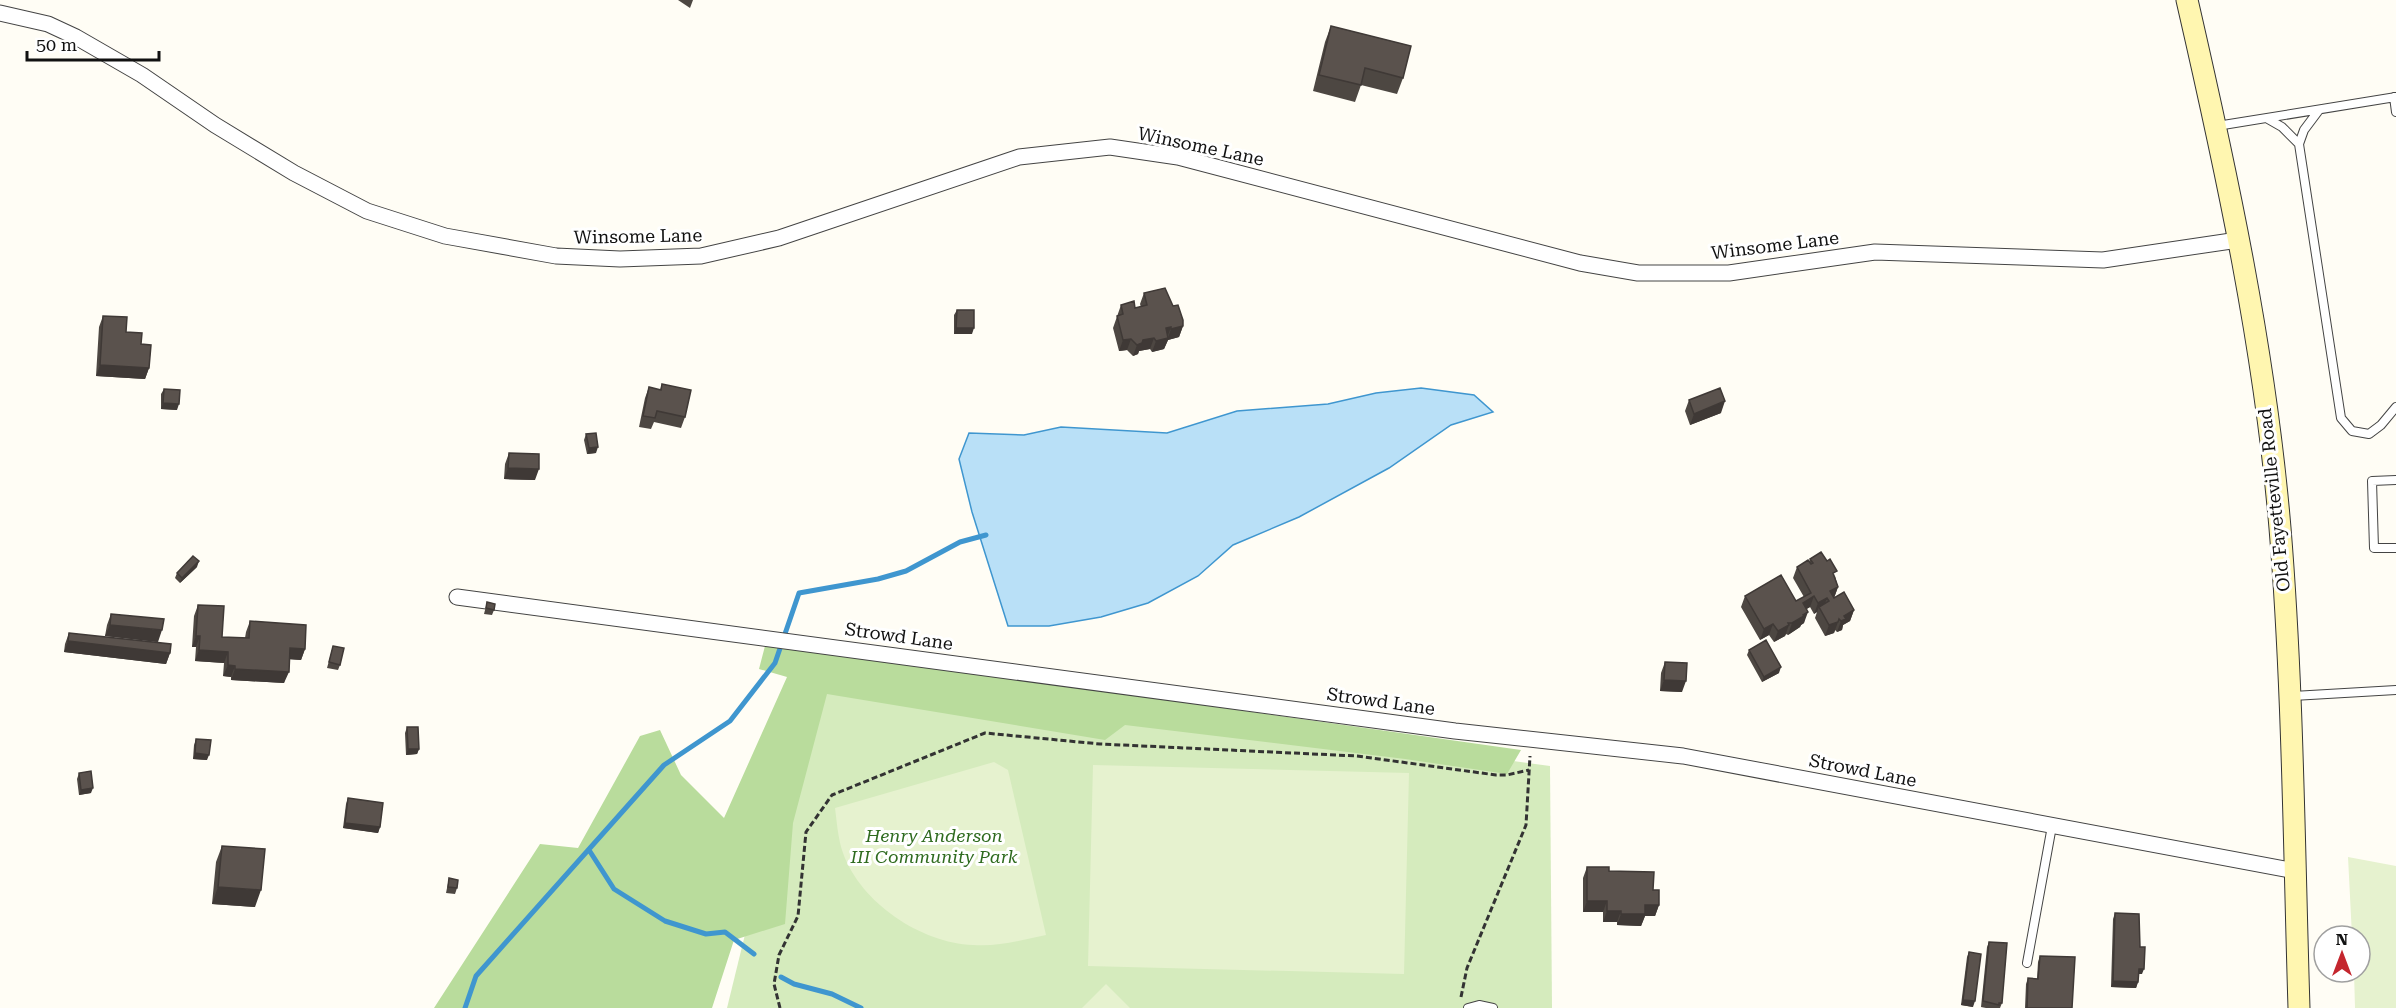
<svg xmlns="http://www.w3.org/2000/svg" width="2396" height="1008" viewBox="0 0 2396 1008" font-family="'Roboto Serif',serif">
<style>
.green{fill:#d5ebbd}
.forest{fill:#b9dc9c}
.pitch{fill:#e6f2cf}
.water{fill:#b9e0f7;stroke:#3f96cf;stroke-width:1.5}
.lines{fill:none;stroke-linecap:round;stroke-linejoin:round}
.stream{stroke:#3f96cf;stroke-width:5}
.lane-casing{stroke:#444;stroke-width:10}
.street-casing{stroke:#444;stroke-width:17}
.secondary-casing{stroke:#333;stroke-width:23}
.path{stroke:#333;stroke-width:3;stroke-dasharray:6 3;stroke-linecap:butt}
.lane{stroke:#fff;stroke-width:8}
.street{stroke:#fff;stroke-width:15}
.secondary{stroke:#fff6b0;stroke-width:21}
.wall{fill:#4d4742}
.shaded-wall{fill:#3f3936}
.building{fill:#5a524d;stroke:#3f3936;stroke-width:1.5}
.labels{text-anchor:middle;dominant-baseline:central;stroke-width:6;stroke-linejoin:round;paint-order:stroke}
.street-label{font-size:18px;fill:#111;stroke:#fff}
.park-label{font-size:18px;font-style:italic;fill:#2f6b1f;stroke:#fff}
</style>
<rect width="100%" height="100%" fill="#fffdf5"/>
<path class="green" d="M 811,665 L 1550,766 L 1552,1008 L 727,1008 Z"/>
<path class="forest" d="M 765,646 L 799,648 L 1521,750 L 1507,774 L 1405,759 L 1125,725 L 1105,740 L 827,694 L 793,823 L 785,924 L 734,940 L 712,1008 L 434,1008 L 540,844 L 578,848 L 640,736 L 660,730 L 681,775 L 724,818 L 787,677 L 759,669 Z"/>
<path class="pitch" d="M 994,762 L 1008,770 L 1046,935 C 1021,940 998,947 973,945 C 921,943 861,903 843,853 C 838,839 837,823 835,808 Z
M 1093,765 L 1409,773 L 1404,974 L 1088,966 Z
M 2348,857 L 2396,866 L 2396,1008 L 2355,1008 L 2354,972 L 2360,972 L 2360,936 L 2352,936 Z
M 1106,984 L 1130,1008 L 1082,1008 Z"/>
<path class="water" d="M 1421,388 L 1474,395 L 1493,412 L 1451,425 L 1389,468 L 1299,517 L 1233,545 L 1198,576 L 1148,603 L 1101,617 L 1049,626 L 1008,626 L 972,512 L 959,459 L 969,433 L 1024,435 L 1061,427 L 1167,433 L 1237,411 L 1328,404 L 1376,393 Z"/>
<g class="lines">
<path class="stream" d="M 589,850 L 614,889 L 665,921 L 706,934 L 725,932 L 754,954
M 781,977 L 794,984 L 832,994 L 861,1008
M 465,1008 L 476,976 L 664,765 L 730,721 L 775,663 L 799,593 L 878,579 L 906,571 L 960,542 L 986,535"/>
<defs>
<path id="lane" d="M 2394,97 L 2396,112
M 2268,119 L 2282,127 L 2299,144 L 2341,418 L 2352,431 L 2369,434 L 2381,425 L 2396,407
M 2217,126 L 2396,97
M 2299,144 L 2304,130 L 2319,110
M 2396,480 L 2372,481 L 2374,548 L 2396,548
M 2293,696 L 2396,690
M 2027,963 L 2052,826
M 1468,1008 L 1479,1005 L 1493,1008"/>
<path id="street" d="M 0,13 L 48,24 L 76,37 L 142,75 L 215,125 L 294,173 L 367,211 L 445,236 L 556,256 L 620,259 L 701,256 L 779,238 L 1019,157 L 1110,147 L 1178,157 L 1580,263 L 1638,273 L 1729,273 L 1875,252 L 2103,260 L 2238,240
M 457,597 L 1455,731 L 1683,756 L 2295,871"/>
<path id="secondary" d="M 2187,0 C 2227,174 2265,350 2280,528 C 2293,687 2294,848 2299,1008"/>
</defs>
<use href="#lane" class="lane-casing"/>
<use href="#street" class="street-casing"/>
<use href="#secondary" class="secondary-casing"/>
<path class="path" d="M 1461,997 L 1467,968 L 1526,825 L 1530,756
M 780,1008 L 774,984 L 779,955 L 798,916 L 806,832 L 832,795 L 985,733 L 1100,744 L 1357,756 L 1496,775 L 1507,775 L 1529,770"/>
<use href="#lane" class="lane"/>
<use href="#street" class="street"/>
<use href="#secondary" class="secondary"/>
</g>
<path class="wall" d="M 678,0 L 693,0 L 690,8 Z
M 1331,26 L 1403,78 L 1397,94 L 1361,85 L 1355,102 L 1313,91 L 1325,42 Z
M 1144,293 L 1173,306 L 1183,326 L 1179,337 L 1168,340 L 1164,349 L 1152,352 L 1150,349 L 1139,351 L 1138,354 L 1133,356 L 1127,350 L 1119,351 L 1113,328 L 1121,305 L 1135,308 L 1141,307 L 1140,304 Z
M 957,310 L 972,334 L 954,334 L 954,315 Z
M 103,316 L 141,344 L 149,368 L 145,379 L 96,376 L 99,327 Z
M 662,384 L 685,417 L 681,428 L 654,422 L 651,429 L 639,427 L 645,398 L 649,387 L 660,390 Z
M 164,389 L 177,410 L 161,409 L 161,394 Z
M 1689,400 L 1721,413 L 1690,425 L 1685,411 Z
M 586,434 L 596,453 L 587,454 L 584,440 Z
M 509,453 L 535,480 L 504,479 L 505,464 Z
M 1810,559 L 1835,576 L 1838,587 L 1834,598 L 1854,610 L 1850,621 L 1843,625 L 1842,630 L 1837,632 L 1835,630 L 1834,633 L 1825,636 L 1815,618 L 1817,612 L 1814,614 L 1810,607 L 1806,609 L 1804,623 L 1801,625 L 1800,627 L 1788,635 L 1786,634 L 1785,636 L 1774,642 L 1769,635 L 1760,640 L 1741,607 L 1745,596 L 1796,601 L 1804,597 L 1793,578 L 1797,567 L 1809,562 Z
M 197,567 L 180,583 L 175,578 L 177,573 Z
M 487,602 L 494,610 L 492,615 L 484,614 Z
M 198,605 L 222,637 L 245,638 L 246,632 L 250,621 L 305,649 L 301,660 L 289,659 L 284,683 L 231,680 L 231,677 L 223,676 L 224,663 L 195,661 L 196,647 L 192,647 L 194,616 Z
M 111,614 L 158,642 L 105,636 L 107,625 Z
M 69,633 L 170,653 L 166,664 L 64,652 L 65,644 Z
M 333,646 L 340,665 L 338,670 L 327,668 Z
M 1749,650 L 1779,673 L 1762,682 L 1747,655 Z
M 1665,662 L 1682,692 L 1660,691 L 1661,673 Z
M 407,727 L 419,749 L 417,754 L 406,755 L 405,733 Z
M 196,739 L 207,760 L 193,759 L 194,745 Z
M 79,773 L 91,793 L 79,795 L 77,779 Z
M 348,798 L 380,827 L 378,833 L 343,828 L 346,804 Z
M 222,846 L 255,907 L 212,904 L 216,862 Z
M 1587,867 L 1609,871 L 1653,890 L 1659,905 L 1655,916 L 1645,916 L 1641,926 L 1617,925 L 1617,922 L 1603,922 L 1603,912 L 1583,912 L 1583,878 Z
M 449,878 L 457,888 L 455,894 L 446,893 Z
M 2115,913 L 2140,947 L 2142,974 L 2139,974 L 2138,982 L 2136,988 L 2111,987 L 2113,919 Z
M 1989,942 L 2002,1003 L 2000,1008 L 1986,1008 L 1981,1007 L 1987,947 Z
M 1969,952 L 1973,1007 L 1961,1005 L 1967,957 Z
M 2040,956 L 2072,1008 L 2025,1008 L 2026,984 L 2028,978 L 2037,979 L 2038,962 Z"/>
<path class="shaded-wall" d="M 1183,326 L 1179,337 L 1168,340 L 1164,349 L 1152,352 L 1156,341 L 1166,328 L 1171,327 L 1167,338 L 1168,338 L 1171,329 Z
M 956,328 L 974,328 L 972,334 L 954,334 Z
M 1154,338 L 1150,349 L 1139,351 L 1138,354 L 1133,356 L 1137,345 L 1143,340 Z
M 1131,339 L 1127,350 L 1119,351 L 1123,340 Z
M 100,365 L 149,368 L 145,379 L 96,376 Z
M 1725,401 L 1721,413 L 1690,425 L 1694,414 Z
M 163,403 L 179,404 L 177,410 L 161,409 Z
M 598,447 L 596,453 L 587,454 L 589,448 Z
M 508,468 L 539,469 L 535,480 L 504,479 Z
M 199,561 L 197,567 L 180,583 L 182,578 Z
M 1838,587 L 1834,598 L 1830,591 Z
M 1814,596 L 1810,607 L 1799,614 L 1803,603 Z
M 1827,598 L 1823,609 L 1819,607 L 1817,612 L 1814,614 L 1818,603 Z
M 1854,610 L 1850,621 L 1843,625 L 1842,630 L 1837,632 L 1841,621 L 1844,616 Z
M 1808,612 L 1804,623 L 1801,625 L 1800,627 L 1788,635 L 1792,623 Z
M 1838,622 L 1834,633 L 1825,636 L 1829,625 Z
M 1773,624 L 1769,635 L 1760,640 L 1764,629 Z
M 110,625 L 162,630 L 158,642 L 105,636 Z
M 1789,625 L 1785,636 L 1774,642 L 1778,631 Z
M 196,636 L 200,636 L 196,647 L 192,647 Z
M 68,641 L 170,653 L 166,664 L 64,652 Z
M 290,648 L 305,649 L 301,660 L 286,659 Z
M 199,650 L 228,652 L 224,663 L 195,661 Z
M 228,665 L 235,666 L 231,677 L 223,676 Z
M 1781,667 L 1779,673 L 1762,682 L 1764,677 Z
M 235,669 L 289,672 L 284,683 L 231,680 Z
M 1664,680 L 1686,681 L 1682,692 L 1660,691 Z
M 408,749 L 419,749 L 417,754 L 406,755 Z
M 195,753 L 209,755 L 207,760 L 193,759 Z
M 93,788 L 91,793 L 79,795 L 81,790 Z
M 345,823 L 380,827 L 378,833 L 343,828 Z
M 218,887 L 261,890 L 255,907 L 212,904 Z
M 1587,901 L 1607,901 L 1603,912 L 1583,912 Z
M 1645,905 L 1659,905 L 1655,916 L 1645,916 L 1641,926 L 1617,925 L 1621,914 Z
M 1607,911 L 1621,911 L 1617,922 L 1603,922 Z
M 2139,969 L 2144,969 L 2142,974 L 2137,974 Z
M 2113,981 L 2138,982 L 2136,988 L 2111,987 Z
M 1963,1000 L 1975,1001 L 1973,1007 L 1961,1005 Z"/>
<path class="building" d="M 1331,26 L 1411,46 L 1403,78 L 1365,68 L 1361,85 L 1319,75 Z
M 1165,288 L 1173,306 L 1178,305 L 1183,320 L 1183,326 L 1171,329 L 1171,327 L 1166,328 L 1168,338 L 1156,341 L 1154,338 L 1143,340 L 1142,343 L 1137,345 L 1131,339 L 1123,340 L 1117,316 L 1123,314 L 1121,305 L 1134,301 L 1135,308 L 1147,305 L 1144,293 Z
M 957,310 L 974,310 L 974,328 L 956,328 Z
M 103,316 L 127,317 L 126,332 L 142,333 L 141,344 L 151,345 L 149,368 L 100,365 Z
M 662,384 L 691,390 L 685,417 L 657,411 L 655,418 L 643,416 L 649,387 L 661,390 Z
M 1720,388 L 1725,401 L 1694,414 L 1689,400 Z
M 164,389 L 180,390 L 179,404 L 163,403 Z
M 596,433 L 598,447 L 589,448 L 586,434 Z
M 509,453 L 539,454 L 539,469 L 508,468 Z
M 1821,552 L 1827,561 L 1830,559 L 1837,571 L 1833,573 L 1838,587 L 1830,591 L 1834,598 L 1844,592 L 1854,610 L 1844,616 L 1846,619 L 1841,621 L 1839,619 L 1838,622 L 1829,625 L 1819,607 L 1829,601 L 1827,598 L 1818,603 L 1814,596 L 1803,603 L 1808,612 L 1803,615 L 1804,616 L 1792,623 L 1788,623 L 1789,625 L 1778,631 L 1773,624 L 1764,629 L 1745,596 L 1781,575 L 1796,601 L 1811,593 L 1797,567 L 1808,560 L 1811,564 L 1813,563 L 1810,559 Z
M 193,556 L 199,561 L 182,578 L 177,573 Z
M 487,602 L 495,604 L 494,610 L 486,608 Z
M 198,605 L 224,606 L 222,637 L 249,638 L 250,621 L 306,625 L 305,649 L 290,648 L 289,672 L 235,669 L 235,666 L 228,665 L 228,652 L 199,650 L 200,636 L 196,636 Z
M 111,614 L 164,619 L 162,630 L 110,625 Z
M 69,633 L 171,644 L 170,653 L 68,641 Z
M 1766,640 L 1781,667 L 1764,677 L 1749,650 Z
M 333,646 L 344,648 L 340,665 L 329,662 Z
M 1665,662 L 1687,663 L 1686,681 L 1664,680 Z
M 407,727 L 418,727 L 419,749 L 408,749 Z
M 196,739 L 211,740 L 209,755 L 195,753 Z
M 91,771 L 93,788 L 81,790 L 79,773 Z
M 348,798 L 383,803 L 380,827 L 345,823 Z
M 222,846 L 265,849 L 261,890 L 218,887 Z
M 1587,867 L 1609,867 L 1609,871 L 1654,872 L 1653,890 L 1659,890 L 1659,905 L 1645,905 L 1645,914 L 1621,914 L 1621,911 L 1607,911 L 1607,901 L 1587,901 Z
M 449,878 L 458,880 L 457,888 L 448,887 Z
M 2115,913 L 2139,914 L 2140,947 L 2145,947 L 2144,969 L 2139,969 L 2138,982 L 2113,981 Z
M 1989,942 L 2007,943 L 2002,1003 L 1999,1003 L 1999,1005 L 1983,1001 Z
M 1969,952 L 1981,954 L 1975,1001 L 1963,1000 Z
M 2040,956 L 2075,957 L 2072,1008 L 2027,1008 L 2028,978 L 2038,979 Z"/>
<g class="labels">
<g class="street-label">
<text transform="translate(1201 146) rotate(12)">Winsome Lane</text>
<text transform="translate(638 236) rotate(-1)">Winsome Lane</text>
<text transform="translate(1775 245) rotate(-7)">Winsome Lane</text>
<text transform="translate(2274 500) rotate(-96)">Old Fayetteville Road</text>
<text transform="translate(899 636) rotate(8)">Strowd Lane</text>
<text transform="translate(1381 701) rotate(8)">Strowd Lane</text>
<text transform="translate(1863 770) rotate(11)">Strowd Lane</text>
</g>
<g class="park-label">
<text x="934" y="835">Henry Anderson<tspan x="934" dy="21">III Community Park</tspan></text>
</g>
</g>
<g transform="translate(2342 954)"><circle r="28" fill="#ffffff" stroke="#a0a0a0" stroke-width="1.5"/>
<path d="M0-4.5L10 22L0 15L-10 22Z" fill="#c4262e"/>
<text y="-9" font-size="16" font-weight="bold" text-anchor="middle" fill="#111111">N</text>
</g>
<path d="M27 51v9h132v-9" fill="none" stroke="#111111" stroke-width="3"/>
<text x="36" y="51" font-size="18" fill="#111111" stroke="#ffffff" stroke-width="4.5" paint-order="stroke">50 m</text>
</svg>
